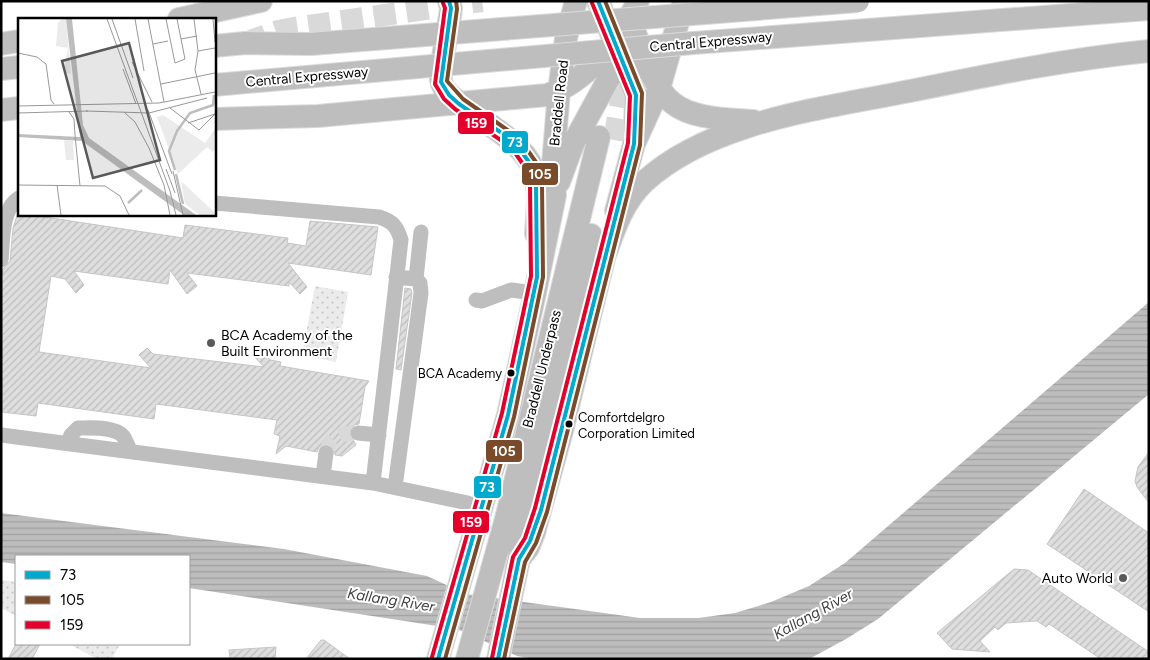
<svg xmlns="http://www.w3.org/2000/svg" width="1150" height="660" viewBox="0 0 1150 660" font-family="Figtree,sans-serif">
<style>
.park{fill:url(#park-dots)}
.water{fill:url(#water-rules)}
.building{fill:url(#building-hatch);stroke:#c6c6c6}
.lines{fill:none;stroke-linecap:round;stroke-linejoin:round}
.minor-tunnel{stroke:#d9d9d9;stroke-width:15;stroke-dasharray:15 8;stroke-linecap:butt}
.highway-tunnel{stroke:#d9d9d9;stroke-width:22;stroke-dasharray:22 11;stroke-linecap:butt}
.highway-casing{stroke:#dbdbdb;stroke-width:24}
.minor{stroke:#bebebe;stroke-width:15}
.highway{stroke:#bebebe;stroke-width:22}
.highway-bridge-casing{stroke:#dbdbdb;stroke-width:24;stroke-linecap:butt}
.highway-bridge{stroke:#bebebe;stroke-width:22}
.bus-1-casing{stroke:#fff;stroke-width:8}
.bus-2-casing{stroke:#fff;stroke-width:8}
.bus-3-casing{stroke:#fff;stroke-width:8}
.bus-1{stroke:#00a9ce;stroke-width:4}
.bus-2{stroke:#7a4b2a;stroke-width:4}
.bus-3{stroke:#e4002b;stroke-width:4}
.poi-dot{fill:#595959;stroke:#fff;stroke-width:2}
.bus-dot{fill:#000;stroke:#fff;stroke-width:2}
.labels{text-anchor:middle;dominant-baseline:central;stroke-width:4;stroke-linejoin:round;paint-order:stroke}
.bus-label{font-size:13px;fill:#000;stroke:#fff;text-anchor:end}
.street-label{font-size:14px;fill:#000;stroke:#fff}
.poi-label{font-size:14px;fill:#000;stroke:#fff;text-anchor:start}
.water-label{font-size:15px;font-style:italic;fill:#424242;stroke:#fff}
.inset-river{fill:none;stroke:#bdbdbd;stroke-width:2.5}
.inset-road{fill:none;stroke:#999;stroke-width:1}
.view{fill:#595959;fill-opacity:0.15;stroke:#595959;stroke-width:2.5}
.inset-edge{fill:none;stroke:#000;stroke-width:2.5}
.line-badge{stroke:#fff;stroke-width:2}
.badge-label{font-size:14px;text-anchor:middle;font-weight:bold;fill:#fff}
</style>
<defs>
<pattern id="park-dots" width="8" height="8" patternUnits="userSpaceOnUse" patternTransform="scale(1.25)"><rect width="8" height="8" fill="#ebebeb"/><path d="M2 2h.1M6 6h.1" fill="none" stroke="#c8c8c8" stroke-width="1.8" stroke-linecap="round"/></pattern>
<pattern id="water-rules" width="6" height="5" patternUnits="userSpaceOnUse" patternTransform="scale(1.25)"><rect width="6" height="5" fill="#bdbdbd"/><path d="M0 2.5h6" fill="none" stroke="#a1a1a1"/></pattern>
<pattern id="building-hatch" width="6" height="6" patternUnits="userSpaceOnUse" patternTransform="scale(1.25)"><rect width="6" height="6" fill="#dedede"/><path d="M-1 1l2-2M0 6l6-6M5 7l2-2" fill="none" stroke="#bdbdbd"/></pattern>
</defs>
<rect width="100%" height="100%" fill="#fff"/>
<path class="park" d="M 315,286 L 348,292 L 336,362 L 302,355 Z
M 1,580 L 16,582 L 16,616 L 1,608 Z
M 69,644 L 120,644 L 112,659 L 97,659 Z"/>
<path class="water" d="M 1149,302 L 1149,394 L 878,619 L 846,639 L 809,659 L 534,659 L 517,656 L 457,629 L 189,588 L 189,556 L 16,556 L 16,564 L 1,562 L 1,513 L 284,549 L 427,576 L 466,594 L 640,618 L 698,618 L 735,613 L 771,602 L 809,586 L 845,563 Z"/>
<path class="building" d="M 18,213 L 183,238 L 185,225 L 288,238 L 287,243 L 306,246 L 310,221 L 378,227 L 371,275 L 288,263 L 307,287 L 300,294 L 289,282 L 289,286 L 187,273 L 197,286 L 187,294 L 170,270 L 168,284 L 74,271 L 84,285 L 76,293 L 65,279 L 51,276 L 39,352 L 151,368 L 139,355 L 147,348 L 153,354 L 264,367 L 252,354 L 260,347 L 270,360 L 281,362 L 280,366 L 369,381 L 365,387 L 359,424 L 354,425 L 349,432 L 356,445 L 342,456 L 335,455 L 334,449 L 327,444 L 319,447 L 317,452 L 286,446 L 276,454 L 280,436 L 274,434 L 277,420 L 156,404 L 154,419 L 38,403 L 36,416 L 1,412 L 1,280 L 3,269 L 10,261 L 13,228 Z
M 405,288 L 411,289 L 412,293 L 401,370 L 396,369 Z
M 1149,452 L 1149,503 L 1137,487 L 1135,481 L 1138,467 Z
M 1084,489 L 1149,533 L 1149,612 L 1047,544 Z
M 1014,569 L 1028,570 L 1149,652 L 1149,659 L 1101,659 L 1049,624 L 1046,627 L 1037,621 L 1006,623 L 998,630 L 995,627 L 980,641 L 990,652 L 952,649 L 937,633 Z
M 321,640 L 324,640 L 350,659 L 306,659 Z
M 16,644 L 40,644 L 32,659 L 8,659 Z
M 276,647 L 275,659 L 230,659 L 229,650 Z"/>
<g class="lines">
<path class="minor-tunnel" d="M 326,453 C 329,438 342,432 358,433"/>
<path class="highway-tunnel" d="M 245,43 L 278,31 L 294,28 L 482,1
M 614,140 L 628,61"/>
<defs>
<path id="highway" d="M 449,1 L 451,8 C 449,27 440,63 441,80 C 443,105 519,131 533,169 C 541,188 537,214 536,234
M 598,1 L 636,95 L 635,130
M 179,19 L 261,1
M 634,30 C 662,108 670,117 753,121
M 693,43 L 1149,9
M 1,44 L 19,41
M 214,46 L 245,43 L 311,44
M 1,69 L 19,67
M 1,110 L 19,108
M 214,119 L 318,116 L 547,95 C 588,81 620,39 638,1
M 559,182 L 573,144 L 633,34
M 616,211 L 634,144 L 659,89 L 684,1
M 605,255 C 614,229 623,202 644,182 C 710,121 825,108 910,91 C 989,75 1068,59 1149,51
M 519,559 L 528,548 L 534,533 L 563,427 L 608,242
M 438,659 L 508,415 L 535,293 L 555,195 L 553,164 L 559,91 L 566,38 L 576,1
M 467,659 L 507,515 L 599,137
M 498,659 L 519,559 L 521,527 L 591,235"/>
</defs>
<use href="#highway" class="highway-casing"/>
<path class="minor" d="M 214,203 L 379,217 C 392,221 397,226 401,240 L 373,483
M 1,260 C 3,242 1,209 19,198
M 416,279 L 421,232
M 476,300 L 482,301 L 511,290 L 535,293
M 358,433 L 379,435
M 1,435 L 373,483 L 468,503
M 68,443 L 71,435 L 78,428 C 91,428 114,426 123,436 C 126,440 128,447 131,451
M 323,476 L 326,453
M 395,487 L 421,293 L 420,283 L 416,279 L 396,277"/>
<use href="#highway" class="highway"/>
<defs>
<path id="highway-bridge" d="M 311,44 L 858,1
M 214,85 L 693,43"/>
</defs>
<use href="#highway-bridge" class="highway-bridge-casing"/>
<use href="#highway-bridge" class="highway-bridge"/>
<defs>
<path id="bus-1" d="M 438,659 L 508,415 L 537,277 L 536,185 L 533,168 L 515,142 L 459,104 L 449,95 L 441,82 L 451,8 L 449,1
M 498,659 L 519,559 L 530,541 L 541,510 L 634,144 L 636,95 L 598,1"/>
<path id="bus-2" d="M 445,659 L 514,417 L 543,277 L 542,185 L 538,165 L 519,138 L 463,99 L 447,81 L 457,9 L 456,1
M 504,659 L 525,562 L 536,543 L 547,512 L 640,145 L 642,93 L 605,1"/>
<path id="bus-3" d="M 432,657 L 502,413 L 531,276 L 530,186 L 527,170 L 511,147 L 455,109 L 444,99 L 435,84 L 445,8 L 443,3
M 492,658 L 513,557 L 525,538 L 535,508 L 628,143 L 630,96 L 592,3"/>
</defs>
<use href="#bus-1" class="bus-1-casing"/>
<use href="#bus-2" class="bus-2-casing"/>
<use href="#bus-3" class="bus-3-casing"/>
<use href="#bus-1" class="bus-1"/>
<use href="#bus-2" class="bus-2"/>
<use href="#bus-3" class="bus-3"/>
</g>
<g class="poi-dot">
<circle cx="211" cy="343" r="5"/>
<circle cx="1123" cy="578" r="5"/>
</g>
<g class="bus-dot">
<circle cx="511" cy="373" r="4.5"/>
<circle cx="569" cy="424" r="4.5"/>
</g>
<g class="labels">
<g class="bus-label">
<text x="502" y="373">BCA Academy</text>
<text x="578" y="417" text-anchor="start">Comfortdelgro<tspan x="578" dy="16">Corporation Limited</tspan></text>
</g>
<g class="street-label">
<text transform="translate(711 42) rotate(-5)">Central Expressway</text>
<text transform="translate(307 77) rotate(-5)">Central Expressway</text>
<text transform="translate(559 103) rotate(-84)">Braddell Road</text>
<text transform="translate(542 369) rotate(-76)">Braddell Underpass</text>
</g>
<g class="poi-label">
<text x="221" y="335">BCA Academy of the<tspan x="221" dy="16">Built Environment</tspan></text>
<text x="1113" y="578" text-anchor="end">Auto World</text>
</g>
<g class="water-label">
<text transform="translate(391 600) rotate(9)">Kallang River</text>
<text transform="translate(813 614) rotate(-29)">Kallang River</text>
</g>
</g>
<g transform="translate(18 18)">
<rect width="198" height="198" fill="#fff"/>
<path d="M 145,97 L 187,125 L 197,111 L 197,131 L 195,134 L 189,129 L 160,156 L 139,99 ZM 163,163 L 197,195 L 197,197 L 182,197 L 167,186 Z" fill="#ebebeb"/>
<path d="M 44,1 L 48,1 L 53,56 L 46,54 L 50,30 L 38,28 L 40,5 ZM 46,122 L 55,123 L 56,142 L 48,142 Z" fill="#ebebeb"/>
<path d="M 48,1 L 54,1 L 65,107 L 71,120 L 178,197 L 166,197 L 64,123 L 0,119 L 0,116 L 62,119 Z" fill="#bdbdbd"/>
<path class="inset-river" d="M 157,152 L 151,133 L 159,113 L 172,95 L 195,87 L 196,77M 158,156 L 165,186M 110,185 L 124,172"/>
<path class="inset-road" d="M 89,1 L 152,173 L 158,197M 94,1 L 115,60M 117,1 L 126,53M 130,1 L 146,84M 148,1 L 157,45 L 167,41 L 159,1M 176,1 L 180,33 L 177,52 L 183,76M 195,1 L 197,24M 163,21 L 179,18M 135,26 L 150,23M 180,33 L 197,30M 0,35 L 19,39 L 28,46 L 33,82 L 36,86M 114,44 L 134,84M 105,51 L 118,86M 143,66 L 197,55M 0,88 L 141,85 L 197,74M 152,90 L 181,112 L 197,96M 130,92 L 154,156M 68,93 L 131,95 L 189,80M 51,94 L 56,101 L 57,117M 106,94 L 117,104 L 131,130 L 146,167 L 152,197M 0,95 L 70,93M 170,105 L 197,96M 57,117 L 62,168M 148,151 L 157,175M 155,153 L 165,197M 0,167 L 87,168 L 102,178 L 111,197M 39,167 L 43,197"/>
<path class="view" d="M 111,25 L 142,142 L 75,160 L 44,43 Z"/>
<rect width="198" height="198" class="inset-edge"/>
</g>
<g class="line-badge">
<rect x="457" y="111" width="38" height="24" rx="5" fill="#e4002b"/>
<rect x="501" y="130" width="28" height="24" rx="5" fill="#00a9ce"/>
<rect x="521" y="162" width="38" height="24" rx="5" fill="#7a4b2a"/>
<rect x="485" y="439" width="38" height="24" rx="5" fill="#7a4b2a"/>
<rect x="473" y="475" width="29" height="24" rx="5" fill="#00a9ce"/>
<rect x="452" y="510" width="38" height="24" rx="5" fill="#e4002b"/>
</g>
<g class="badge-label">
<text x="476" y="128">159</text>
<text x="515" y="147">73</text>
<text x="540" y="179">105</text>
<text x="504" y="456">105</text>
<text x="487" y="492">73</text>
<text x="471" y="527">159</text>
</g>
<rect width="1150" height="660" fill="none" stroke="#000000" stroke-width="5"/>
<rect x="15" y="555" width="175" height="90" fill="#ffffff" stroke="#999999"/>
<rect x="25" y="571" width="25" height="8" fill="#00a9ce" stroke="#999999"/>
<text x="60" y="580" font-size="15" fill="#000000">73</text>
<rect x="25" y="596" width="25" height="8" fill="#7a4b2a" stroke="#999999"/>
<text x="60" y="605" font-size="15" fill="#000000">105</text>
<rect x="25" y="621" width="25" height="8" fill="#e4002b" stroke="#999999"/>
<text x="60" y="630" font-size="15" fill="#000000">159</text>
</svg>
